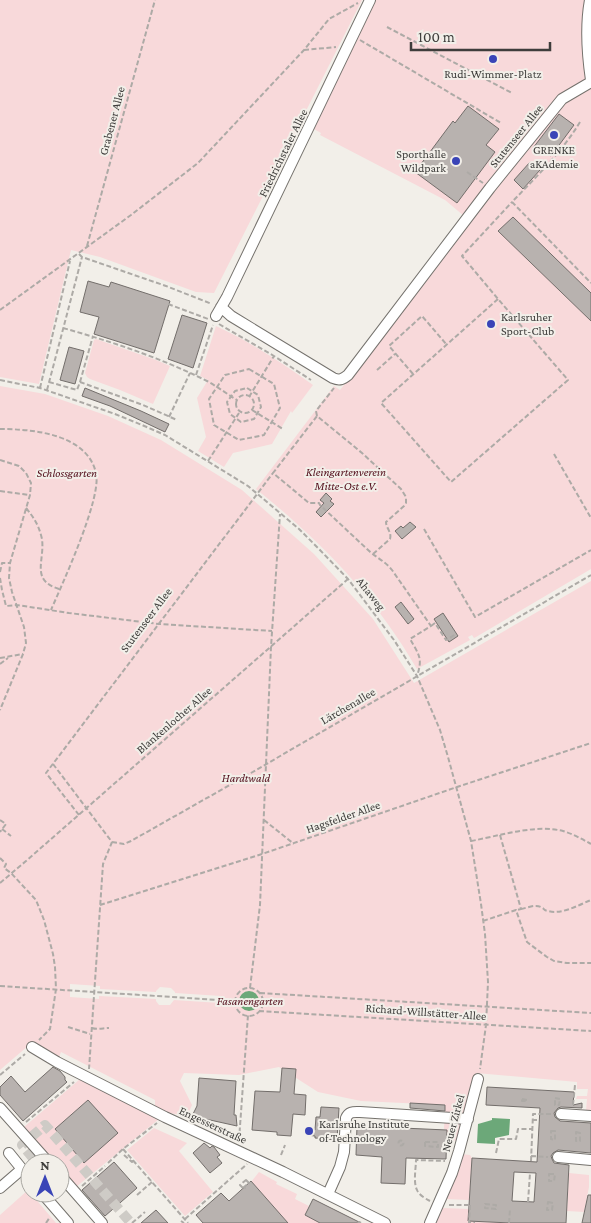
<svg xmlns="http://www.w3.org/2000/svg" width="591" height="1223" viewBox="0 0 591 1223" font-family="'Crimson Pro',serif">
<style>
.green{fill:#f8d9da;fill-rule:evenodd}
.water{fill:#6ca879}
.building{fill:#b8b2af;stroke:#736e6b;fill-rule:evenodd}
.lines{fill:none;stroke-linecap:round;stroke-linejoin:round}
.minor-tunnel{stroke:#cecbc6;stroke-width:10;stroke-dasharray:10 5;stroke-linecap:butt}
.minor-casing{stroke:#75726d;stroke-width:12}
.path{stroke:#adaaa6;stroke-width:2;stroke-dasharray:5 2.5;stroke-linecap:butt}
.minor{stroke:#fff;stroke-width:10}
.poi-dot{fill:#3a44b7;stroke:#f2efe9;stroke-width:2}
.labels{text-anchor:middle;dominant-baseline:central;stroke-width:4;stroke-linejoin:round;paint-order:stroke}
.poi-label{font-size:12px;fill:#3e3d3b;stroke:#f2efe9}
.street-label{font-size:12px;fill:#3e3d3b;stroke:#f2efe9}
.park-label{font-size:12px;font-style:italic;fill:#530f1c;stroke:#f2efe9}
</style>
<rect width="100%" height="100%" fill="#f2efe9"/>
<path class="green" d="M 0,0 L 362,0 L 214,293 L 196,292 L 100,257 L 71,250 L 39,384 L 0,377 Z
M 374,0 L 591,0 L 591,569 L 476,637 L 474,638 L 472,635 L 468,637 L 470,640 L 417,669 C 376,598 320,540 256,489 L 334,386 L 340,390 L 435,270 L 470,221 L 445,200 L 320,135 L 321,133 L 312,128 Z
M 216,326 C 251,342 282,363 313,385 L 292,413 L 291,411 L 272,444 L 233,453 L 224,467 L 198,451 L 206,437 L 197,398 L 208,380 L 200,376 Z
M 96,339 L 156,360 L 170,366 L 153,404 L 120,390 L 90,379 L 87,377 L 85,373 L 94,340 Z
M 0,386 L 45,394 L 108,416 L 161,440 L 242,490 L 314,554 L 373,619 L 414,683 L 591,581 L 591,1111 L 586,1111 L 587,1099 L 576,1099 L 577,1096 L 587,1096 L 588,1089 L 577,1089 L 577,1082 L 476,1073 L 458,1141 L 447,1139 L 447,1130 L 444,1129 L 445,1105 L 361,1101 L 318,1092 L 279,1067 L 239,1075 L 184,1073 L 180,1081 L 192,1105 L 187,1116 L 163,1112 L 155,1109 L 155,1100 L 61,1052 L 57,1062 L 28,1046 L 0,1070 ZM 70,984 L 100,986 L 100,989 L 156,992 L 156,991 L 160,987 L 171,988 L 175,992 L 175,993 L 221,996 L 220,1003 L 174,1000 L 170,1005 L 159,1005 L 156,1001 L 156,999 L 99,996 L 99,999 L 70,997 Z
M 80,1079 L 159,1119 L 76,1187 L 60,1169 L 60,1163 L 55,1163 L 24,1127 ZM 88,1100 L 117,1133 L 84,1162 L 55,1129 Z
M 154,1128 L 187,1143 L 179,1151 L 213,1192 L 185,1216 L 127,1150 Z
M 461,1154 L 470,1155 L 472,1158 L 469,1200 L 445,1199 Z
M 259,1172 L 277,1182 L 276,1184 L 297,1194 L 295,1199 L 309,1206 L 305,1215 L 320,1223 L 284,1223 L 251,1182 Z
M 569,1173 L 589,1175 L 589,1187 L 584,1212 L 567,1211 Z
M 28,1190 L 56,1223 L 0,1223 L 0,1215 Z
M 443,1208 L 469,1209 L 502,1223 L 436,1223 Z"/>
<path class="water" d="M239 1001a10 10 0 1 1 20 0a10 10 0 1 1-20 0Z
M 492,1118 L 510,1119 L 509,1135 L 495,1138 L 495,1144 L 477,1143 L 478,1124 L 492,1120 Z"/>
<path class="building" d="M 468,106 L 499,129 L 486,145 L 495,152 L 457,203 L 415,172 L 453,121 L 455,123 Z
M 559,114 L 574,125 L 551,156 L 541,149 L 539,153 L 533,148 Z
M 530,162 L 540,170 L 523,189 L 514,180 Z
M 513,217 L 591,293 L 591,321 L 498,231 Z
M 88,281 L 109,287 L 111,282 L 170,301 L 154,353 L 94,334 L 99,317 L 80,312 Z
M 182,315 L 207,323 L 193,368 L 168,359 Z
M 69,347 L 84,351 L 75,384 L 60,380 Z
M 85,388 L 141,411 L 169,424 L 165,432 L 110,406 L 82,396 Z
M 326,493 L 332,499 L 330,501 L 334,504 L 321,517 L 316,512 L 324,503 L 320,500 Z
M 410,522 L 416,527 L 402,539 L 395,531 L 401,526 L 403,528 Z
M 401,602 L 414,619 L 408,624 L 395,607 Z
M 443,613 L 458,636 L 449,642 L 434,619 Z
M 53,1067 L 60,1071 L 65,1077 L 65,1080 L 67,1082 L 23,1121 L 0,1095 L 0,1087 L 11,1076 L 25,1092 Z
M 282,1068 L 296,1069 L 294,1094 L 306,1095 L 305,1115 L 293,1114 L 291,1136 L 277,1135 L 277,1132 L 252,1130 L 255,1091 L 280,1092 Z
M 199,1078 L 236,1081 L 234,1115 L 236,1115 L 237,1126 L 192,1116 L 197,1106 Z
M 487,1087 L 574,1092 L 573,1105 L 582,1103 L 582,1108 L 561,1107 L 558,1108 L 554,1113 L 555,1117 L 560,1121 L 591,1123 L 591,1153 L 558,1150 L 553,1153 L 551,1156 L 552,1159 L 554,1163 L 569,1165 L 566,1223 L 511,1223 L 468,1221 L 472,1158 L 537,1162 L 540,1108 L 486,1105 ZM 514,1172 L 536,1173 L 534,1202 L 512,1201 Z
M 88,1100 L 118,1133 L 84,1163 L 55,1129 Z
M 410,1103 L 445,1105 L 445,1111 L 410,1108 Z
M 321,1107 L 339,1108 L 337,1140 L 315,1138 L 315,1136 L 306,1135 L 315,1130 L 316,1117 L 320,1117 Z
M 357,1126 L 447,1130 L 446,1159 L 406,1158 L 405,1184 L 381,1183 L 382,1157 L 356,1155 Z
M 204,1143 L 210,1148 L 212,1146 L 214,1147 L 220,1155 L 217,1157 L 222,1163 L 210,1173 L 193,1153 Z
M 114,1162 L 137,1188 L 105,1216 L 82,1190 Z
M 251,1181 L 288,1223 L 203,1223 L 196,1215 L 221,1193 L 229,1201 Z
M 588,1195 L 591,1195 L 591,1223 L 582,1223 Z
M 313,1199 L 361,1223 L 320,1223 L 305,1215 Z
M 156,1210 L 168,1223 L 141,1223 L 149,1216 Z"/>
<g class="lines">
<path class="minor-tunnel" d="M 33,1158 L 22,1145 L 45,1125 L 131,1223"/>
<defs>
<path id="minor" d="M 590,0 C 585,27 587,53 591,80
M 221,307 L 231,316 L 333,378 C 340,381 343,379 348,375 L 490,188 L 562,99 L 591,82
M 216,316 L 227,297 L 370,0
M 32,1047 L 57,1062 L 165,1117 L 283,1172 L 385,1223
M 0,1108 L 49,1163
M 561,1114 L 591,1116
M 9,1153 L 30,1179
M 558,1157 L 591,1160
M 60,1175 L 102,1223
M 0,1188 L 22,1169
M 42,1193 L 68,1223
M 328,1194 L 340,1167 L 344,1152 L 346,1118 C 349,1111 354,1112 360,1112 L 468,1119
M 430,1223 L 452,1173 L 459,1151 L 478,1079"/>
</defs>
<use href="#minor" class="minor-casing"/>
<path class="path" d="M 387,27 L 512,93
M 360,40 L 501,123
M 304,50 L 336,47
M 580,122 C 562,152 536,177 512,202 L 591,283
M 467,172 L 483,183
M 87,246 L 155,0
M 79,254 L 82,257 L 166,286 L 212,304
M 498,299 L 381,403 L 451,482 L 568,380 L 498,299 L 462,256 L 512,202
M 168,304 L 208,319
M 0,310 L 131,215 L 198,163 L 304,50 L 329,19 L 358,3
M 219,324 L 274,356 L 311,380
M 63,328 C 113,342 161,358 207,381 C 218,387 227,394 237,400
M 249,369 L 274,384 L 280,408 L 264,435 L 239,440 L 214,425 L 209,399 L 225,375 Z
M 377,370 L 395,354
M 413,374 L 389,346 L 422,316 L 447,345
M 196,375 L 213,325
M 0,380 L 40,388 L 115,414 L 142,425 L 165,435 L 248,486 L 299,529 L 318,548 L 348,579 L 394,640 L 417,676 L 440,730 L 448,757 L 471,841 L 481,904 L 485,934 L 488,982 L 486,1025 L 480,1069
M 49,382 L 77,390 L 80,382 L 143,405 L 177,420
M 80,382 L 93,336
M 40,388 L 70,261
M 247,388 L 258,395 L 261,407 L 254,419 L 241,422 L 230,414 L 227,402 L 235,391 Z
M 47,390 L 82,257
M236 404a9 9 0 1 1 18 0a9 9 0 1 1-18 0Z
M 249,397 L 274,356
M 252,410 L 283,429
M 317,416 L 316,411 L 334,388
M 169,417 L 190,373
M 0,429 C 33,429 87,434 96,473 C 102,498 63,582 51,610
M 554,454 L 591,518
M 0,460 L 19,466 L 26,473 L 31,483 L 30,495 L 10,563 L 9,578 L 12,592 L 24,627 L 26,643 L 23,654 L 0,710
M 208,461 L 239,413
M 0,491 L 30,495
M 26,508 C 35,519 39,526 42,539 C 45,561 30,580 59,589
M 424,529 L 475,617 L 591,550
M 373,554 L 390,539 C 392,532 386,528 386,522 L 404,506 L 406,503 L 406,497 L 401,489 L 362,453 L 317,416 L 273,473 L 309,503 L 319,503 L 320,505 L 367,549 C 375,557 385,561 392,570 L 431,626 L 410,639 C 419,655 423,658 417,676
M 0,572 L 2,563 L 10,563
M 0,578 L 2,590 L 6,606 L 17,605 L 69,613 L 159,624 L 272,631
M 431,626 L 435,623 L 446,640 L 456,634
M 0,658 L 23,654
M 0,664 L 8,658
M 53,764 L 112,842 L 103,864 L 89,1069
M 79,815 L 46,773 L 273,473
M 0,820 L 6,824 L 0,832
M 264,820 L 294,844
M 2,829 L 11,836
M 500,835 L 521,909 L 517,910
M 471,841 C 499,836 534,824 563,831 C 573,834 582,839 591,844
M 112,842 L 124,844 L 131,841 L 251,773 L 591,575
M 0,858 L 6,864 L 4,868 L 11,873 L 36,900 L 44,920 L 53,954 L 55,967 L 56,989 L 50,1029 L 39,1040
M 0,883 L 26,861 L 348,579
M 100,905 L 262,854 L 457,787 L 591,743
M 521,909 C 527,908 535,904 541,907 C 545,909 543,910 548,911 C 561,915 579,905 591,900
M 483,921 L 516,910 L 527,942 L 547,957 L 554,961 L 567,963 L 591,963
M 0,986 L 235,1001
M 250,988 L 260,905 L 271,647 L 280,514
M235 1002a14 14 0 1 1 28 0a14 14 0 1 1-28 0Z
M 260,993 L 591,1013
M 259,1011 L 591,1031
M 68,1027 L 90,1034
M 92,1028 C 98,1030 103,1028 109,1028
M 0,1075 L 25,1054
M 555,1098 L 560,1099 L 559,1105 L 555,1105 Z
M 522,1099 L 527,1100 L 527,1101 L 522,1101 Z
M 573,1105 L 575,1085
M 532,1120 L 539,1120
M 26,1122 L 74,1082
M 551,1131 L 555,1131 L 555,1140 L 551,1139 Z
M 576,1132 L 580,1133 L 580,1141 L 576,1141 Z
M 364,1139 L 377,1139 L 377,1144 L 364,1143 Z
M 239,1140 L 248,1015
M398.5 1143a2.5 2.5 0 1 1 5 0a2.5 2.5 0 1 1-5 0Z
M 425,1142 L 438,1142 L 438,1147 L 425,1146 Z
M 123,1149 L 188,1223
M 496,1153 L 499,1139 L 516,1139 L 518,1129 L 532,1129
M 124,1155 L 132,1162 L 133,1160
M 281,1155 L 285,1145
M 531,1156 L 548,1157
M 531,1161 L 533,1114 L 551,1114
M 108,1163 L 123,1149 L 157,1123
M 549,1174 L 555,1174 L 554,1181 L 549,1181 Z
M 246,1180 L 249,1183 L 244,1187 L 245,1188 L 244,1189 L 240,1185 Z
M 82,1186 L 105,1166
M 137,1195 L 152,1182
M 430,1201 C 426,1199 419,1195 417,1190 C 413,1182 416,1168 416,1160 L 445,1161
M 528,1202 L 530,1173
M 548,1202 L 553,1203 L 552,1210 L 547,1210 Z
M 485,1204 L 496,1205 L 496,1209 L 485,1208 Z
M 449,1205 L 469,1205
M 470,1205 L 469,1223 L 475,1223
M 185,1219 L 247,1164
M 181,1221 L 184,1223
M 46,1223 L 50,1217
M 132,1223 L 145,1212
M 358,1223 L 359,1222 L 361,1223
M 509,1223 L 510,1209"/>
<use href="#minor" class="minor"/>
</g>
<g class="poi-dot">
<circle cx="493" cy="59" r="5"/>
<circle cx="554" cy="135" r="5"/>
<circle cx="456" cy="161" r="5"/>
<circle cx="491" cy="324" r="5"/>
<circle cx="309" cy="1131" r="5"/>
</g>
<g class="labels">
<g class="poi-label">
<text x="493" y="74">Rudi-Wimmer-Platz</text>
<text x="554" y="150">GRENKE<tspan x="554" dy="14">aKAdemie</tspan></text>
<text x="446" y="154" text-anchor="end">Sporthalle<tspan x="446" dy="14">Wildpark</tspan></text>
<text x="501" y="317" text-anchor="start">Karlsruher<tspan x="501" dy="14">Sport-Club</tspan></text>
<text x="319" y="1124" text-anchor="start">Karlsruhe Institute<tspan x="319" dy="14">of Technology</tspan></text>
</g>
<g class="street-label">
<text transform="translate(112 121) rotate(-75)">Grabener Allee</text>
<text transform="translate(516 136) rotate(-51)">Stutenseer Allee</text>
<text transform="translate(283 153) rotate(-64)">Friedrichstaler Allee</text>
<text transform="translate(371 594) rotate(52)">Ahaweg</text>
<text transform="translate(146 620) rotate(-53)">Stutenseer Allee</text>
<text transform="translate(348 706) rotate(-30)">Lärchenallee</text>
<text transform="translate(174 720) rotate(-41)">Blankenlocher Allee</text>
<text transform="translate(343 817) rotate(-19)">Hagsfelder Allee</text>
<text transform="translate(426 1012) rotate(4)">Richard-Willstätter-Allee</text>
<text transform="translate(453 1123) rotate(-75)">Neuer Zirkel</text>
<text transform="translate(213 1125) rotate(25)">Engesserstraße</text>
</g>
<g class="park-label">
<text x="346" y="472">Kleingartenverein<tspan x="346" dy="14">Mitte-Ost e.V.</tspan></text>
<text x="67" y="473">Schlossgarten</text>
<text x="246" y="778">Hardtwald</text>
<text x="250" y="1001">Fasanengarten</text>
</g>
</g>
<g transform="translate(45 1178)"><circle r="24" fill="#f2efe9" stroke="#aaa8a3"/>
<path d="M0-4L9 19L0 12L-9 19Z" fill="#3a44b7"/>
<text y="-8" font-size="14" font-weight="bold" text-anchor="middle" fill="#3e3d3b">N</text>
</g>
<path d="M411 42v8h139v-8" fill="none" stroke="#3e3d3b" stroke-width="2.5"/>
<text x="418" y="42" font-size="15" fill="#3e3d3b" stroke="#f2efe9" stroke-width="4" paint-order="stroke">100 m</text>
</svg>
